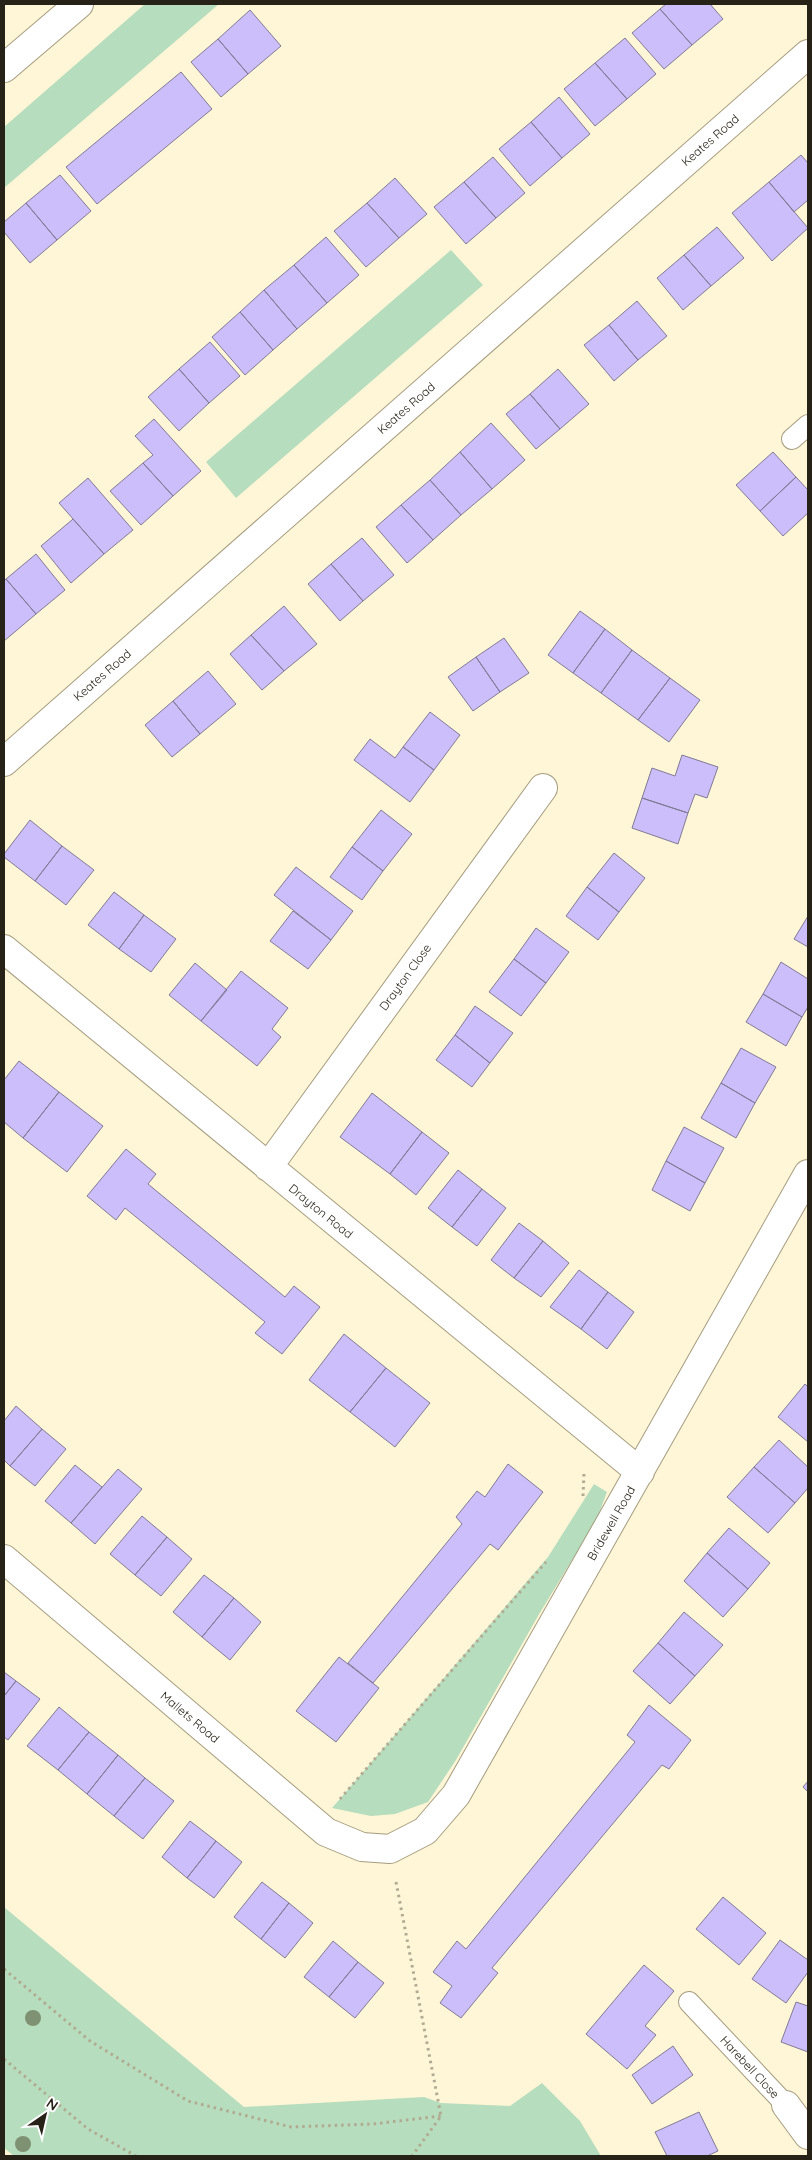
<svg xmlns="http://www.w3.org/2000/svg" width="812" height="2160" viewBox="0 0 812 2160" font-family="Quicksand,sans-serif">
<style>
.green{fill:#b6ddbd}
.building{fill:#ccbefa;stroke:#807a95}
.lines{fill:none;stroke-linecap:round;stroke-linejoin:round}
.service-casing{stroke:#a59c7f;stroke-width:22}
.minor-casing{stroke:#a59c7f;stroke-width:30}
.path{stroke:#b1aa92;stroke-width:3;stroke-dasharray:2.5 4;stroke-linecap:butt}
.service{stroke:#fff;stroke-width:20}
.minor{stroke:#fff;stroke-width:28}
.tree{fill:#7f9173}
.labels{text-anchor:middle;dominant-baseline:central;stroke-width:4.5;stroke-linejoin:round;paint-order:stroke}
.street-label{font-size:12px;fill:#262217;stroke:#fff}
</style>
<rect width="100%" height="100%" fill="#fff6d7"/>
<path class="green" d="M 145,4 L 219,4 L 4,188 L 4,127 Z
M 451,250 L 483,285 L 236,498 L 206,462 Z
M 594,1484 L 607,1492 L 597,1519 L 538,1616 L 456,1760 L 428,1802 L 395,1814 L 371,1816 L 332,1808 L 548,1557 Z
M 4,1907 L 244,2107 L 424,2097 L 441,2103 L 510,2106 L 542,2083 L 580,2121 L 601,2156 L 14,2156 L 4,2148 Z"/>
<path class="building" d="M 666,4 L 710,4 L 723,19 L 692,45 L 660,9 Z
M 660,9 L 692,45 L 664,69 L 632,33 Z
M 250,10 L 281,46 L 248,74 L 218,39 Z
M 625,38 L 656,74 L 627,99 L 595,63 Z
M 218,39 L 248,74 L 221,97 L 191,62 Z
M 595,63 L 627,99 L 595,126 L 564,89 Z
M 181,72 L 212,109 L 97,204 L 66,167 Z
M 559,97 L 590,134 L 562,158 L 531,122 Z
M 531,122 L 562,158 L 530,186 L 499,149 Z
M 801,155 L 808,163 L 808,200 L 794,212 L 769,182 Z
M 493,157 L 525,193 L 496,218 L 464,182 Z
M 60,175 L 91,211 L 57,240 L 26,203 Z
M 395,178 L 427,214 L 399,238 L 367,203 Z
M 464,182 L 496,218 L 466,244 L 434,207 Z
M 769,182 L 808,228 L 772,261 L 732,213 Z
M 26,203 L 57,240 L 30,263 L 4,232 L 4,222 Z
M 367,203 L 399,238 L 366,267 L 334,231 Z
M 717,227 L 744,258 L 711,286 L 684,255 Z
M 326,237 L 359,275 L 327,303 L 294,265 Z
M 684,255 L 711,286 L 683,310 L 657,278 Z
M 294,265 L 327,303 L 297,329 L 264,290 Z
M 264,290 L 297,329 L 273,350 L 240,312 Z
M 637,301 L 667,336 L 638,360 L 609,325 Z
M 240,312 L 273,350 L 245,375 L 212,337 Z
M 609,325 L 638,360 L 614,381 L 584,345 Z
M 210,342 L 240,376 L 209,403 L 179,369 Z
M 179,369 L 209,403 L 179,431 L 148,397 Z
M 558,369 L 589,404 L 560,429 L 530,394 Z
M 530,394 L 560,429 L 536,449 L 506,414 Z
M 154,419 L 201,471 L 173,496 L 143,463 L 153,455 L 135,436 Z
M 491,423 L 525,460 L 492,489 L 460,452 Z
M 460,452 L 492,489 L 461,515 L 430,480 Z
M 773,452 L 796,477 L 760,511 L 736,485 Z
M 143,463 L 173,496 L 141,525 L 110,491 Z
M 796,477 L 808,490 L 808,513 L 783,536 L 760,511 Z
M 88,478 L 133,530 L 104,554 L 59,503 Z
M 430,480 L 461,515 L 433,540 L 401,505 Z
M 401,505 L 433,540 L 407,563 L 376,527 Z
M 73,519 L 104,554 L 71,583 L 41,546 Z
M 362,538 L 394,575 L 363,601 L 331,564 Z
M 36,554 L 65,590 L 36,614 L 6,579 Z
M 331,564 L 363,601 L 340,621 L 308,584 Z
M 6,579 L 36,614 L 4,641 L 4,581 Z
M 284,606 L 317,644 L 284,671 L 251,635 Z
M 580,611 L 605,629 L 573,673 L 548,655 Z
M 605,629 L 632,650 L 601,693 L 573,673 Z
M 251,635 L 284,671 L 262,690 L 230,654 Z
M 504,638 L 529,673 L 500,692 L 476,657 Z
M 632,650 L 670,678 L 638,720 L 601,693 Z
M 476,657 L 500,692 L 473,711 L 448,677 Z
M 208,671 L 236,704 L 200,734 L 173,701 Z
M 670,678 L 700,700 L 669,742 L 638,720 Z
M 173,701 L 200,734 L 172,757 L 145,725 Z
M 430,712 L 460,735 L 434,770 L 403,747 Z
M 370,739 L 395,758 L 403,747 L 434,770 L 410,802 L 354,760 Z
M 682,755 L 718,767 L 707,798 L 695,794 L 688,813 L 642,798 L 652,768 L 675,776 Z
M 642,798 L 688,813 L 678,844 L 632,828 Z
M 381,810 L 412,834 L 383,871 L 352,847 Z
M 30,820 L 62,846 L 35,881 L 4,857 L 4,854 Z
M 62,846 L 94,870 L 66,905 L 35,881 Z
M 352,847 L 383,871 L 362,900 L 330,877 Z
M 614,853 L 645,878 L 619,912 L 587,887 Z
M 296,867 L 353,911 L 331,940 L 274,895 Z
M 587,887 L 619,912 L 598,940 L 566,916 Z
M 114,892 L 144,915 L 119,949 L 88,925 Z
M 293,911 L 331,940 L 308,969 L 270,941 Z
M 144,915 L 176,939 L 151,972 L 119,949 Z
M 808,916 L 808,947 L 794,939 Z
M 536,928 L 569,952 L 546,983 L 514,959 Z
M 514,959 L 546,983 L 521,1016 L 489,992 Z
M 781,962 L 808,979 L 808,1007 L 802,1017 L 763,994 Z
M 195,963 L 227,990 L 201,1021 L 169,995 Z
M 241,971 L 288,1008 L 272,1029 L 281,1037 L 257,1066 L 201,1021 Z
M 763,994 L 802,1017 L 786,1046 L 746,1022 Z
M 475,1006 L 513,1033 L 490,1063 L 455,1035 Z
M 455,1035 L 490,1063 L 472,1087 L 436,1060 Z
M 741,1048 L 776,1067 L 755,1103 L 721,1083 Z
M 19,1061 L 59,1092 L 23,1138 L 4,1122 L 4,1080 Z
M 721,1083 L 755,1103 L 736,1138 L 701,1118 Z
M 59,1092 L 103,1126 L 67,1172 L 23,1138 Z
M 372,1093 L 422,1132 L 390,1174 L 340,1137 Z
M 684,1127 L 724,1148 L 705,1183 L 666,1161 Z
M 422,1132 L 449,1153 L 416,1195 L 390,1174 Z
M 126,1149 L 156,1174 L 148,1184 L 285,1297 L 294,1286 L 320,1307 L 282,1354 L 255,1333 L 265,1322 L 125,1208 L 116,1220 L 87,1196 Z
M 666,1161 L 705,1183 L 690,1211 L 652,1190 Z
M 458,1170 L 482,1189 L 452,1227 L 428,1208 Z
M 482,1189 L 506,1208 L 477,1246 L 452,1227 Z
M 519,1223 L 543,1241 L 514,1278 L 491,1260 Z
M 543,1241 L 569,1263 L 541,1297 L 514,1278 Z
M 579,1270 L 608,1292 L 581,1329 L 550,1307 Z
M 608,1292 L 634,1312 L 607,1349 L 581,1329 Z
M 344,1334 L 386,1368 L 350,1412 L 309,1380 Z
M 386,1368 L 430,1403 L 395,1447 L 350,1412 Z
M 805,1384 L 808,1387 L 808,1442 L 778,1417 Z
M 16,1406 L 42,1429 L 10,1466 L 4,1460 L 4,1421 Z
M 42,1429 L 66,1449 L 35,1486 L 10,1466 Z
M 779,1440 L 808,1467 L 808,1488 L 795,1503 L 754,1467 Z
M 508,1464 L 543,1492 L 498,1550 L 490,1544 L 373,1683 L 348,1663 L 462,1524 L 456,1517 L 477,1491 L 485,1497 Z
M 75,1465 L 102,1487 L 71,1523 L 45,1501 Z
M 754,1467 L 795,1503 L 768,1533 L 727,1497 Z
M 118,1469 L 142,1489 L 95,1544 L 71,1523 Z
M 142,1516 L 167,1537 L 135,1575 L 110,1554 Z
M 729,1528 L 770,1563 L 748,1589 L 707,1553 Z
M 167,1537 L 192,1559 L 161,1596 L 135,1575 Z
M 707,1553 L 748,1589 L 723,1617 L 684,1581 Z
M 204,1575 L 234,1598 L 202,1637 L 173,1612 Z
M 234,1598 L 261,1622 L 230,1660 L 202,1637 Z
M 684,1612 L 723,1645 L 695,1676 L 658,1643 Z
M 658,1643 L 695,1676 L 670,1704 L 633,1671 Z
M 339,1657 L 379,1688 L 336,1742 L 296,1711 Z
M 4,1672 L 16,1681 L 4,1696 Z
M 16,1681 L 40,1699 L 8,1740 L 4,1737 L 4,1696 Z
M 649,1705 L 691,1740 L 669,1769 L 662,1765 L 492,1968 L 498,1973 L 461,2018 L 440,2003 L 452,1986 L 433,1972 L 457,1941 L 466,1949 L 635,1742 L 627,1735 Z
M 59,1707 L 89,1732 L 58,1770 L 27,1746 Z
M 89,1732 L 118,1755 L 87,1794 L 58,1770 Z
M 118,1755 L 145,1778 L 114,1816 L 87,1794 Z
M 145,1778 L 174,1801 L 143,1839 L 114,1816 Z
M 808,1781 L 808,1792 L 803,1787 Z
M 190,1821 L 216,1841 L 187,1878 L 162,1857 Z
M 216,1841 L 242,1862 L 214,1898 L 187,1878 Z
M 262,1882 L 289,1903 L 261,1939 L 234,1917 Z
M 723,1897 L 766,1933 L 739,1965 L 696,1929 Z
M 289,1903 L 313,1923 L 285,1958 L 261,1939 Z
M 780,1940 L 808,1960 L 808,1972 L 786,2003 L 752,1979 Z
M 333,1941 L 358,1962 L 329,1997 L 304,1977 Z
M 358,1962 L 384,1983 L 355,2018 L 329,1997 Z
M 644,1965 L 674,1991 L 645,2026 L 656,2035 L 627,2069 L 586,2034 Z
M 796,2002 L 808,2006 L 808,2052 L 781,2042 Z
M 673,2046 L 693,2075 L 652,2104 L 632,2075 Z
M 699,2112 L 718,2151 L 707,2156 L 667,2156 L 655,2132 Z"/>
<g class="lines">
<defs>
<path id="service" d="M 792,439 L 808,425
M 689,2002 L 786,2105"/>
<path id="minor" d="M 4,68 L 79,4
M 4,762 L 808,54
M 4,949 L 640,1472
M 268,1167 L 543,788
M 4,1559 L 326,1832 L 362,1847 L 390,1849 L 425,1831 L 456,1795 L 808,1174
M 786,2105 L 808,2135"/>
</defs>
<use href="#service" class="service-casing"/>
<use href="#minor" class="minor-casing"/>
<path class="path" d="M 583,1496 L 584,1473
M 340,1799 L 546,1562
M 396,1882 L 441,2116 L 412,2156
M 4,1969 L 90,2041 L 188,2101 L 291,2127 L 373,2124 L 441,2116
M 4,2059 L 88,2129 L 136,2156"/>
<use href="#service" class="service"/>
<use href="#minor" class="minor"/>
</g>
<g class="tree">
<circle cx="33" cy="2018" r="8"/>
<circle cx="23" cy="2144" r="8"/>
</g>
<g class="labels">
<g class="street-label">
<text transform="translate(710 140) rotate(-41)">Keates Road</text>
<text transform="translate(406 408) rotate(-41)">Keates Road</text>
<text transform="translate(102 675) rotate(-41)">Keates Road</text>
<text transform="translate(405 977) rotate(-54)">Drayton Close</text>
<text transform="translate(321 1211) rotate(39)">Drayton Road</text>
<text transform="translate(611 1523) rotate(-60)">Bridewell Road</text>
<text transform="translate(190 1717) rotate(40)">Mallets Road</text>
<text transform="translate(750 2067) rotate(47)">Harebell Close</text>
</g>
</g>
<rect width="812" height="2160" fill="none" stroke="#262217" stroke-width="10"/>
<g transform="translate(45 2115) rotate(34)" stroke="#ffffff" stroke-width="4" paint-order="stroke">
<path d="M0-4L9 19L0 12L-9 19Z" fill="#262217"/>
<text y="-8" font-size="14" font-weight="bold" text-anchor="middle" fill="#262217">N</text>
</g>
</svg>
